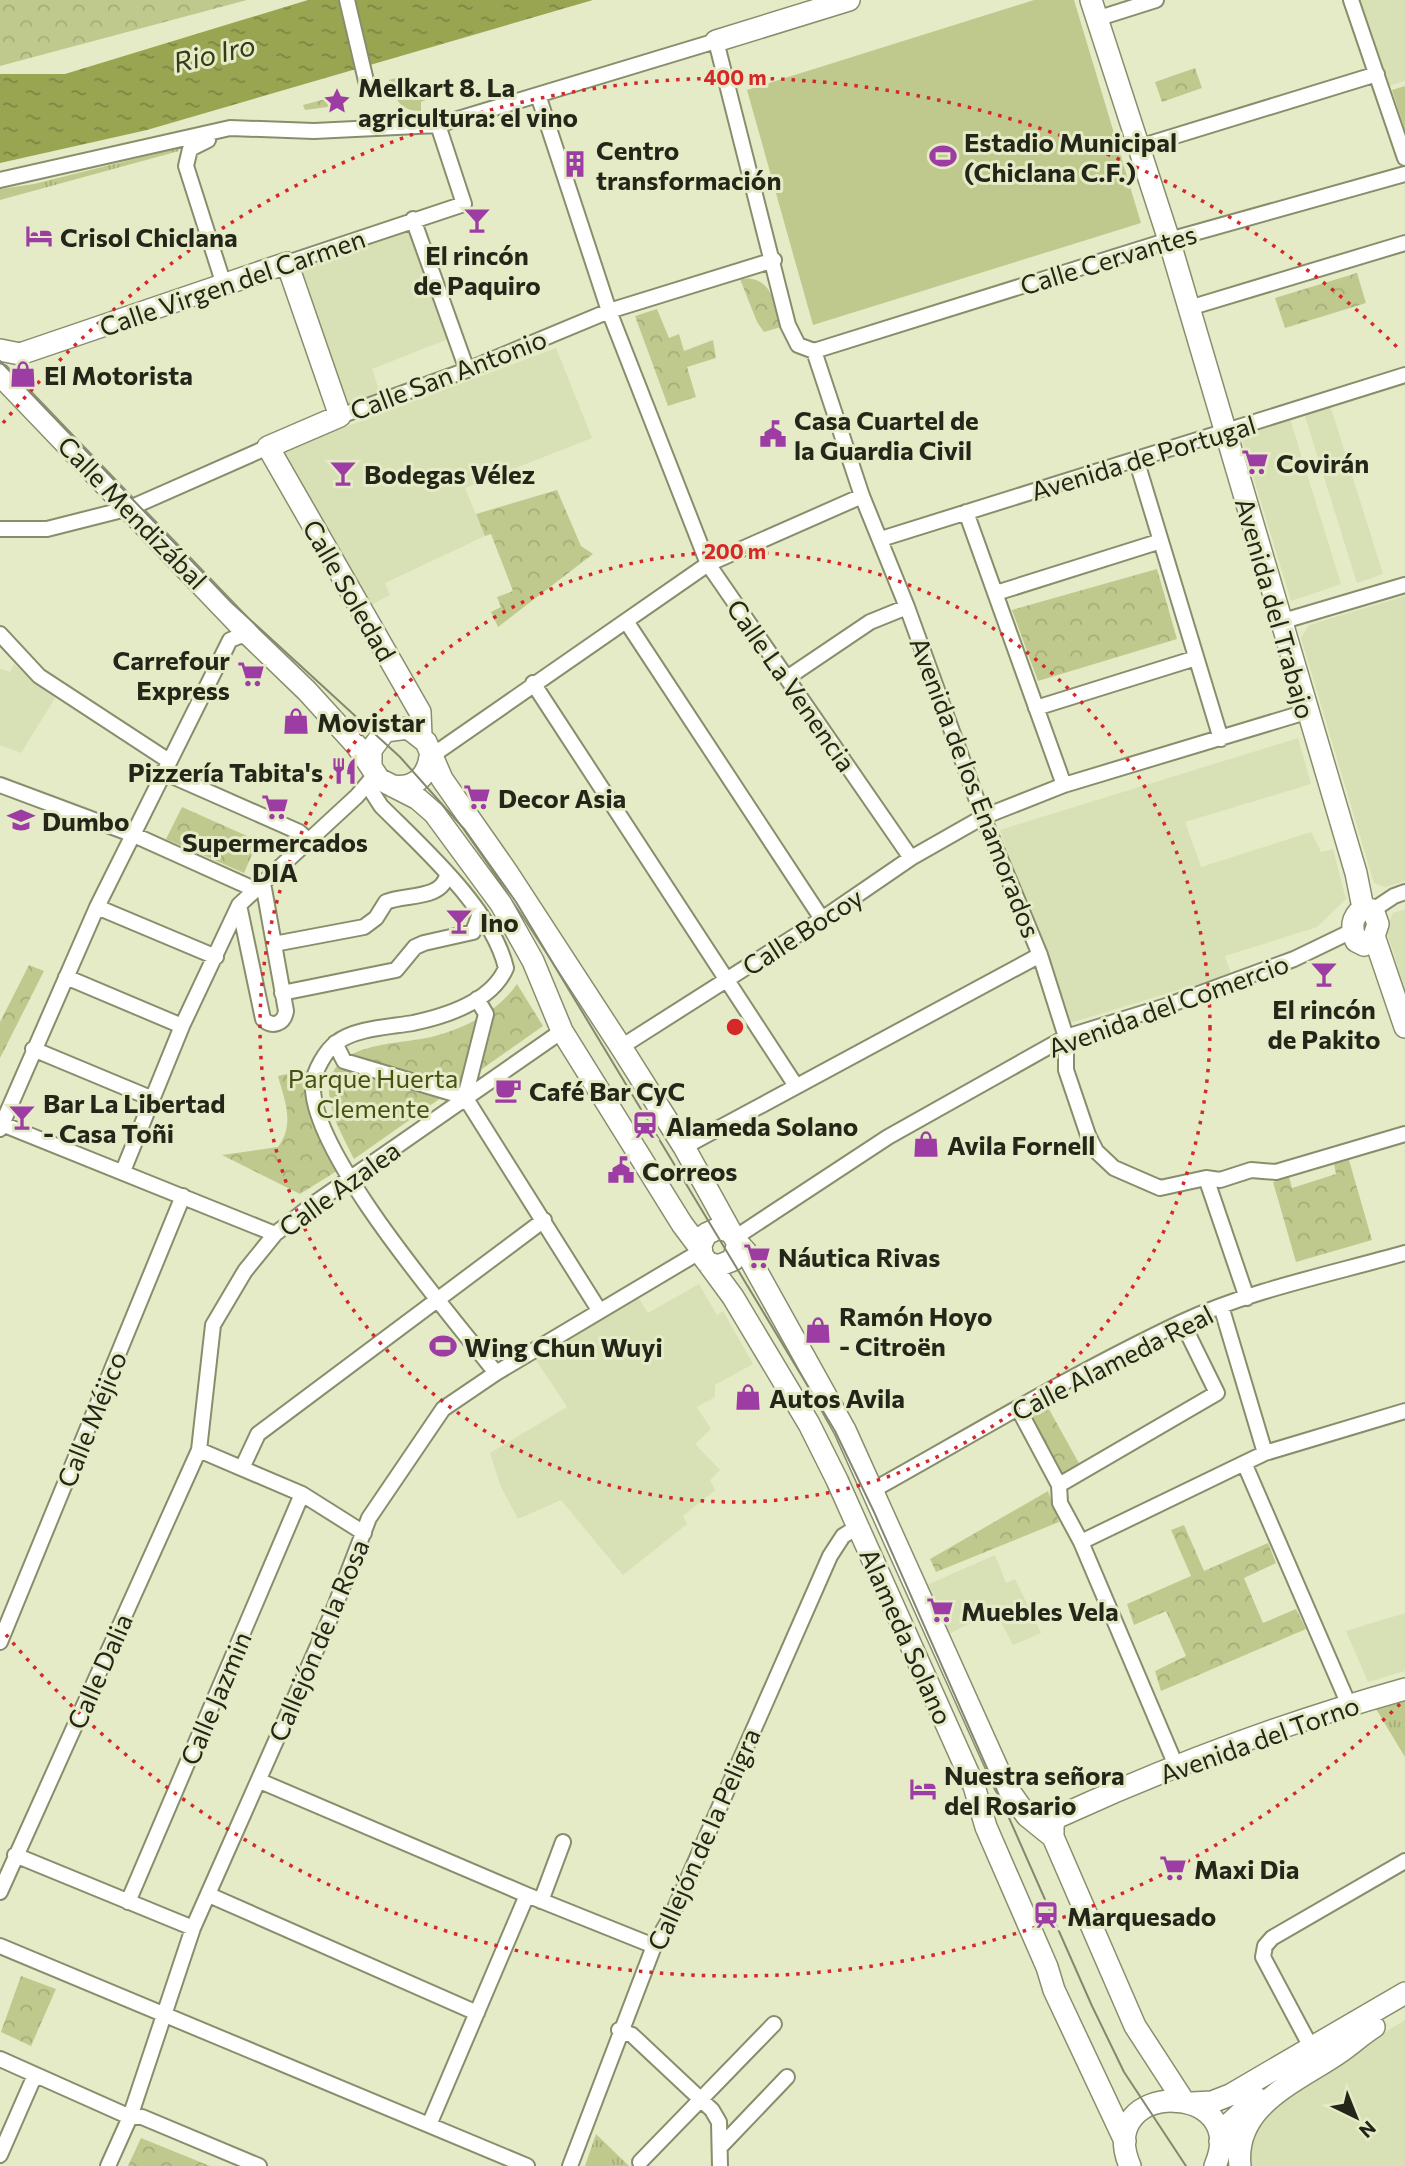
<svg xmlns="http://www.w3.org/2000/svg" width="1405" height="2166" viewBox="0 0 1405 2166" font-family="Commissioner,sans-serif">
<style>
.built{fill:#d8e0b5}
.grass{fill:url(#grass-tufts)}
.forest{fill:url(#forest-crowns)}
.garden{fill:#c0c98d}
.water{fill:url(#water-ripples)}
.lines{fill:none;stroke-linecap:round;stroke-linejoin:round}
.street-casing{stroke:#888e6c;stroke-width:18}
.secondary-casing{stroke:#888e6c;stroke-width:24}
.street{stroke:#fff;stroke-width:14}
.secondary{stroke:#fff;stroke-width:21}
.tram{stroke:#84886f;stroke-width:2}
.ring{fill:none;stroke:#d62828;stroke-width:3.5;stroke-dasharray:3.5 7}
.labels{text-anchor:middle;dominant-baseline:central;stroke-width:6;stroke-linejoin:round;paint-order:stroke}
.poi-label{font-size:26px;font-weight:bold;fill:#232618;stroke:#e5ebc6;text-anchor:start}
.street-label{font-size:26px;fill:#232618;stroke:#e5ebc6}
.park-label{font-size:26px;fill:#495012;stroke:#e5ebc6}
.water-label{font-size:28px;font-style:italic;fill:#353a16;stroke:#e5ebc6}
.centre{fill:#d62828;stroke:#e5ebc6;stroke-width:3.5}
.ring-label{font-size:21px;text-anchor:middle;font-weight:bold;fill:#d62828;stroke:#e5ebc6;stroke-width:6;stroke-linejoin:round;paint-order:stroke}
</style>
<defs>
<pattern id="grass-tufts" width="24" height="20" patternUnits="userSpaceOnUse" patternTransform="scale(1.75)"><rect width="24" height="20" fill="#c0c98d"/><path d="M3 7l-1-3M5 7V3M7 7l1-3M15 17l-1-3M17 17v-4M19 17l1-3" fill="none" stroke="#a5ac79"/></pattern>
<pattern id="forest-crowns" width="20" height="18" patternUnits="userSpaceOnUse" patternTransform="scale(1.75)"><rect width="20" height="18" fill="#c0c98d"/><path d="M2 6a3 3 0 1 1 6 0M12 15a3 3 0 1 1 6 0" fill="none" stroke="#a5ac79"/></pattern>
<pattern id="water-ripples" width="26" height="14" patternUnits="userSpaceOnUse" patternTransform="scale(1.75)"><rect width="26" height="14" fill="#9aa552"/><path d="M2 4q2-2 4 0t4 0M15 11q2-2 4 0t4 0" fill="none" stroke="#7d8643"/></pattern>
</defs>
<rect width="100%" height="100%" fill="#e5ebc6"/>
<path class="built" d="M 1355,0 L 1405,0 L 1405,81 L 1385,87 Z
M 410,229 L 448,339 L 372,369 L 381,396 L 342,409 L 292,266 Z
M 556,348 L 592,438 L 465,488 L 485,536 L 385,583 L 390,595 L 366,608 L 278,452 Z
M 1330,405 L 1383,574 L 1357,583 L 1304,413 Z
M 1290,419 L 1341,584 L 1291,601 L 1240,433 Z
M 1405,596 L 1405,881 L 1385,887 L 1374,883 L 1301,638 L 1309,625 Z
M 14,664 L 55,698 L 21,753 L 0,745 L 0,669 L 10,672 Z
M 1298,738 L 1311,784 L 1185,822 L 1201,867 L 1311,832 L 1321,852 L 1333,849 L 1346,899 L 1317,927 L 1225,956 L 1231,974 L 1070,1023 L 1000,830 Z
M 1405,909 L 1405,989 L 1386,930 L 1393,913 Z
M 699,1284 L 717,1315 L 723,1311 L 753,1364 L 715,1385 L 715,1397 L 697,1407 L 711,1429 L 695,1444 L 720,1470 L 710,1480 L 715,1490 L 683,1516 L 687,1524 L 623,1575 L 561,1500 L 518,1519 L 501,1487 L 490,1453 L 567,1407 L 536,1360 L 638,1297 L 648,1313 Z
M 995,1555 L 1006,1583 L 1015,1579 L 1041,1633 L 1013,1645 L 995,1610 L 949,1634 L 927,1585 Z
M 1405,1613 L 1405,1671 L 1368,1682 L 1346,1631 Z
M 1405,2020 L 1405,2166 L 1246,2166 L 1249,2136 L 1280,2096 Z"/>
<path class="grass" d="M 178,148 L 179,151 L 0,200 L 0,189 L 34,184 Z
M 1405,1701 L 1405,1757 L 1376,1709 Z
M 596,2134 L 629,2166 L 585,2166 Z"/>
<path class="forest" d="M 0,0 L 247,0 L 0,66 Z
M 1195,68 L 1202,88 L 1162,102 L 1155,82 Z
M 395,78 L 400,94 L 425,87 L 430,98 L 421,102 L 421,111 C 399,111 395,98 389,80 Z
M 340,95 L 343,105 L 305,110 L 303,105 Z
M 1357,273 L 1366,303 L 1285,328 L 1275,298 Z
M 740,279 C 771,274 775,303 781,327 L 764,332 L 757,322 Z
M 657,309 L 669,338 L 679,334 L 684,351 L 713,340 L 716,358 L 687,367 L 696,397 L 668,406 L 635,316 Z
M 557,490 L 581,546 L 593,554 L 498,627 L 491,612 L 501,607 L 497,597 L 513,591 L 491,534 L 485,536 L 476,514 Z
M 1157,569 L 1177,639 L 1038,681 L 1012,610 Z
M 182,807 L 258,841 L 244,873 L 166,839 Z
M 29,965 L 44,971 L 0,1058 L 0,1022 Z
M 517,984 L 543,1026 L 354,1159 C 344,1138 328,1112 329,1088 C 332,1041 398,1045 431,1037 C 464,1029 498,1012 517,984 Z
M 305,1070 L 309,1092 L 340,1169 L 300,1194 L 222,1155 L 278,1147 C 295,1124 285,1102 278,1076 Z
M 1349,1160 L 1372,1240 L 1296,1262 L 1273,1182 L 1289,1177 L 1292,1188 L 1336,1174 L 1334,1164 Z
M 1045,1402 L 1080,1465 L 1061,1476 L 1026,1414 Z
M 1048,1491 L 1059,1522 L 936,1572 L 930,1559 Z
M 1184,1525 L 1204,1571 L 1268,1543 L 1276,1563 L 1244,1578 L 1263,1623 L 1296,1609 L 1306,1629 L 1161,1691 L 1155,1671 L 1186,1656 L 1166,1611 L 1134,1625 L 1127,1604 L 1191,1576 L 1171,1530 Z
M 21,1976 L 56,1989 L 31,2046 L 1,2032 Z
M 141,2138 L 210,2166 L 128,2166 Z"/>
<path class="garden" d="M 1034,0 L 1074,0 L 1141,223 L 813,325 L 747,90 Z
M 1405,86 L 1405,131 L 1392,90 Z"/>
<path class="water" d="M 308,0 L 593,0 L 147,130 L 0,163 L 0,74 L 65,74 Z"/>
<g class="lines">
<defs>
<path id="street" d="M 347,0 L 367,85
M 1351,0 L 1405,158
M 1096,19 L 1156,0
M 538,95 L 609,311 L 708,564 L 911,858
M 208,140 L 190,149 L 186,166 L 224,285
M 1139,147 L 1377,74
M 0,180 L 230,128 L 314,131 L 438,125 L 716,41 L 788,325 L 798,345 L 814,351
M 413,219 L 467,370
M 287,263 L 464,204 L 438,125
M 1189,308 L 1405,243
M 814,351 L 862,496 L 907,607 L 983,817 L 1040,955 L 1066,1037 L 1066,1070 L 1088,1135 L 1096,1151 L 1114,1168 L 1160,1188 L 1206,1178 L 1220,1180 L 1251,1170 L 1276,1172 L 1405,1134
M 814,351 L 1169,240 L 1405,174
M 340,416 L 467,370 L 609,311 L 774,260
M 1136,459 L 1221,739
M 966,512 L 1064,785
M 0,529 L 47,529 L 130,508 L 268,447
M 881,539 L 1405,375
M 996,593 L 1161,541
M 626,621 L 822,919
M 1280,622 L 1405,585
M 0,634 L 39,676 L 169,761
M 787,678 L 870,622 L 907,607
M 533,683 L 796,1086
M 1036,708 L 1196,658
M 430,757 L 708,564 L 862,496
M 163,772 L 299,832 L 309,841
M 371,781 L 372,792 L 381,806 C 424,849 492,909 506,968 C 492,1001 446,1016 413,1023 C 390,1027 355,1028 336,1043 C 326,1050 314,1071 313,1084 C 309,1152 451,1315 496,1373
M 0,785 L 134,835 L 254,889
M 239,905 L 263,1019 C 272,1028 284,1024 286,1011 L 263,883
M 97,907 L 216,957
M 1373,910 L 1394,896 L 1405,892
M 274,944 L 364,927 L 376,918 L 386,902 C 405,894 442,900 447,875
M 66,977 L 182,1026
M 282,993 L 396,970 L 415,947 L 424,943 L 473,932 L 479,916
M 335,1043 L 344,1061 L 465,1097 L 486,1014 L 477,999
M 621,1047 L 822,919 L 911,858 L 983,817 L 1064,785 L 1306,712
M 33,1049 L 153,1099
M 465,1097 L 599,1310
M 2,1124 L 275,1234
M 0,1129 L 97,907 L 230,640 L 240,636 L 251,637
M 684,1147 L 1040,955
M 123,1171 L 182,1026 L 239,905 L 357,796 L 373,777
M 1206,1178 L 1247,1298
M 736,1237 L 888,1137 L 1066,1037 L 1166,1006 L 1294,959 L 1352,931
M 1221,1306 L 1265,1453
M 1018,1408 L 1059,1485 L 1060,1503 L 1081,1542 L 1177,1768
M 199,1450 L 302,1494 L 364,1533
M 1245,1465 L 1349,1705
M 243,1466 L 258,1434 L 544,1220
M 1059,1485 L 1217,1393 L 1182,1322
M 873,1490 C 975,1433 1076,1372 1182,1322 C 1251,1290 1331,1274 1405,1253
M 1081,1542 L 1265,1453 L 1405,1411
M 0,1642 L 183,1196
M 260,1781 L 527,1895 L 654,1946
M 15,1855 L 193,1928
M 0,1892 L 199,1450 L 213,1325 L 245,1271 L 275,1234 L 312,1205 L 562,1031
M 209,1895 L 477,2013
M 541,1901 L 563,1842
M 128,1902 L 302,1494
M 0,1946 L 527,2166
M 619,2030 L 632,2035 L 712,2110 L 719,2122 L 720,2166
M 1312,2049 L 1263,1957 L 1265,1946 L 1272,1938 L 1405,1861
M 0,2059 L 130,2117 L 142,2117 L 259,2166
M 429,2125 L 527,1895
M 722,2145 L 787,2077
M 0,2155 L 35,2075
M 640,2162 L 774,2024
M 108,2166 L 130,2117 L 193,1928 L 332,1614 L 369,1518 L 443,1409 L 496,1373 L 701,1251
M 570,2166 L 654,1946 L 672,1915 L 830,1556 L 843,1536 L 859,1526"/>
<path id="secondary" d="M 1091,0 L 1169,240 L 1356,873 L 1363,908
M 716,41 L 849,0
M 0,350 L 20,354 L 287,263 L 340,416 L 268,447 L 420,712 L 421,736
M 0,375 L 251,637 L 307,691 L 357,746 L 379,779 L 418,799 L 434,813 L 501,904 L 533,961 L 562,1031 L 682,1224 L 700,1248
M 371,765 L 371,750 L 385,731 L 408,728 L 426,742 L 442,779 L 507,872 L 621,1047 L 684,1147 L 731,1232
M 392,786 C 413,789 427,778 430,757
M 1363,908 L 1373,910 L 1378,924 L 1374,936 L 1364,945 L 1356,941 C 1351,927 1351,918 1363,908 Z
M 1374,936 L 1405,1027
M 738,1243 L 746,1252 L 845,1430 L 1005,1785 L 1027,1816 L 1053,1837 L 1135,2026 L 1183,2100
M 707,1262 L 718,1266 L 733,1260 L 738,1243 L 731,1232 L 719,1228 L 706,1234 L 701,1245 L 702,1255 L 733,1297 L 809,1424 L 837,1480 L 974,1786 L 986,1827 L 1047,1967 L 1054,1990 L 1125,2141
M 1053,1837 L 1053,1823 L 1058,1817 C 1169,1766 1287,1722 1405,1689
M 1192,2103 L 1212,2102 L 1230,2095 L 1405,1993
M 1220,2141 L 1230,2123 L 1257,2098
M 1130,2166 C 1093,2079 1252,2080 1215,2166
M 1240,2166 C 1233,2103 1302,2080 1343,2050 C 1354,2042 1363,2034 1374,2027"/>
</defs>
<use href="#street" class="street-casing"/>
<use href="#secondary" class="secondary-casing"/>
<use href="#street" class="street"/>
<use href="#secondary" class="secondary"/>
<path class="tram" d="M 0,361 L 232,603 L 400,757 L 465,830 L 516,902 L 835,1431 L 874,1512 L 1092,2006 L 1124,2072 L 1186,2166"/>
</g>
<g class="ring">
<circle cx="735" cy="1027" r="475"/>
<path d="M1400 1704A949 949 0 0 1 3 1631M3 423A949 949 0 0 1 1400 350"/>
</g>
<defs>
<symbol id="sight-bare" viewBox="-9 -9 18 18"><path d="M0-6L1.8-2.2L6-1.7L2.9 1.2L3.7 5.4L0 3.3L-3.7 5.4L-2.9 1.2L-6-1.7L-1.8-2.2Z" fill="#9d3ca3" stroke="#e5ebc6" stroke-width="2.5" paint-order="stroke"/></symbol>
<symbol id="stadium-bare" viewBox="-9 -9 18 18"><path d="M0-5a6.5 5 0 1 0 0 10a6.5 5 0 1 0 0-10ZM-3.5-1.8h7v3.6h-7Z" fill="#9d3ca3" stroke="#e5ebc6" stroke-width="2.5" paint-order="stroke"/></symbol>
<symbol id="building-bare" viewBox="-9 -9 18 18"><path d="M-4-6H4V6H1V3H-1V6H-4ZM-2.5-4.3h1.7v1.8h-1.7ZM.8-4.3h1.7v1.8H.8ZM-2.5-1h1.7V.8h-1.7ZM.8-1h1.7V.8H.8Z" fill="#9d3ca3" stroke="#e5ebc6" stroke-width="2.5" paint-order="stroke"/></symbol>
<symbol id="bar-bare" viewBox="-9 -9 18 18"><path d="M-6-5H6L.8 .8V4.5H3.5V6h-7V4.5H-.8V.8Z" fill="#9d3ca3" stroke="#e5ebc6" stroke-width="2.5" paint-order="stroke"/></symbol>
<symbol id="hotel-bare" viewBox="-9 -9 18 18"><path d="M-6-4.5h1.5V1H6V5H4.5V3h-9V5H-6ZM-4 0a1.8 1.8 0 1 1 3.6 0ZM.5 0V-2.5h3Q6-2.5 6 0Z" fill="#9d3ca3" stroke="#e5ebc6" stroke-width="2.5" paint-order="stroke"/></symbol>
<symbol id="shop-bare" viewBox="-9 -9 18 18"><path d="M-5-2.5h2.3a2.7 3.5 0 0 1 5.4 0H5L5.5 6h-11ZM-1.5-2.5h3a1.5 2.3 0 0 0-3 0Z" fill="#9d3ca3" stroke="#e5ebc6" stroke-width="2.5" paint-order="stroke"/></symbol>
<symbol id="civic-bare" viewBox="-9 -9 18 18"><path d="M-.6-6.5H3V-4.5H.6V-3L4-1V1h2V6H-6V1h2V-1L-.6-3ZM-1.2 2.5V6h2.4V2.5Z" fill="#9d3ca3" stroke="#e5ebc6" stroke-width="2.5" paint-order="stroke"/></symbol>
<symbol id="supermarket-bare" viewBox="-9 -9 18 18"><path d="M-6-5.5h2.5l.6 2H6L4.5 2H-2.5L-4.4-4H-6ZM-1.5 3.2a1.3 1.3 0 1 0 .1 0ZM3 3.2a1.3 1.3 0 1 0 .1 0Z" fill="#9d3ca3" stroke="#e5ebc6" stroke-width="2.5" paint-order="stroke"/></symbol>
<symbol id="restaurant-bare" viewBox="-9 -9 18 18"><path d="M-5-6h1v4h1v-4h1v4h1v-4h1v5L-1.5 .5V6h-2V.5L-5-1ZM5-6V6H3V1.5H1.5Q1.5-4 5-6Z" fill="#9d3ca3" stroke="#e5ebc6" stroke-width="2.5" paint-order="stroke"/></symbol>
<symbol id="school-bare" viewBox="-9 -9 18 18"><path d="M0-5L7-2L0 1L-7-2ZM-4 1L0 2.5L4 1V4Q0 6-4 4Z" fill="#9d3ca3" stroke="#e5ebc6" stroke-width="2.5" paint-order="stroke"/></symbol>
<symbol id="cafe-bare" viewBox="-9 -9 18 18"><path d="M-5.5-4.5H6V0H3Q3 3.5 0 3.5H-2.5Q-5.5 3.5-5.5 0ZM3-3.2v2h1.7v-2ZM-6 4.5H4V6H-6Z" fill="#9d3ca3" stroke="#e5ebc6" stroke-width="2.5" paint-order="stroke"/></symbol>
<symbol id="station-bare" viewBox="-9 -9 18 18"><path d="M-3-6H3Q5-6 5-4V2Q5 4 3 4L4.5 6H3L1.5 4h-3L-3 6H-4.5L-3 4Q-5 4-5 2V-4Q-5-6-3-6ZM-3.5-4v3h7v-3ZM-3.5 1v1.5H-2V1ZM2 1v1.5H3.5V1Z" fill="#9d3ca3" stroke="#e5ebc6" stroke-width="2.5" paint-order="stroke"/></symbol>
</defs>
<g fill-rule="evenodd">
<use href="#sight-bare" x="318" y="82" width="38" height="38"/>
<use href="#stadium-bare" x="924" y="137" width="38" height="38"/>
<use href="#building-bare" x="556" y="145" width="38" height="38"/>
<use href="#bar-bare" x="458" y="201" width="38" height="38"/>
<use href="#hotel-bare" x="20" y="217" width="38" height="38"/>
<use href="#shop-bare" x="4" y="355" width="38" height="38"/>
<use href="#civic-bare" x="754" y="415" width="38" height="38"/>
<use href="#supermarket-bare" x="1236" y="443" width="38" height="38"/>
<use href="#bar-bare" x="324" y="454" width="38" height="38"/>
<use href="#supermarket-bare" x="232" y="655" width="38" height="38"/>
<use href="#shop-bare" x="277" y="702" width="38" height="38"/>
<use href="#restaurant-bare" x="325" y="752" width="38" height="38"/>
<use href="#supermarket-bare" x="458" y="778" width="38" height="38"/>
<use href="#supermarket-bare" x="256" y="788" width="38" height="38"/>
<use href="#school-bare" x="2" y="801" width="38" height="38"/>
<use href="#bar-bare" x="440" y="902" width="38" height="38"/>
<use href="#bar-bare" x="1305" y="955" width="38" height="38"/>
<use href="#cafe-bare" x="489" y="1071" width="38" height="38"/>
<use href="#bar-bare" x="3" y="1098" width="38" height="38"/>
<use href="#station-bare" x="626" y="1106" width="38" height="38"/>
<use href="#shop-bare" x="907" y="1125" width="38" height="38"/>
<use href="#civic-bare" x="602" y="1151" width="38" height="38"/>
<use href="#supermarket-bare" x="738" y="1237" width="38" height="38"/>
<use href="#shop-bare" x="799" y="1311" width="38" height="38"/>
<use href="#stadium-bare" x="424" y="1327" width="38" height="38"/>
<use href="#shop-bare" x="729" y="1378" width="38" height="38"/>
<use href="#supermarket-bare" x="921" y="1591" width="38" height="38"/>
<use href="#hotel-bare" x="904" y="1770" width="38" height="38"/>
<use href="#supermarket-bare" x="1154" y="1849" width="38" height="38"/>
<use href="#station-bare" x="1027" y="1896" width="38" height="38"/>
</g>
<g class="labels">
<g class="poi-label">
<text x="358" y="86">Melkart 8. La<tspan x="358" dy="30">agricultura: el vino</tspan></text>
<text x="964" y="141">Estadio Municipal<tspan x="964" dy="30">(Chiclana C.F.)</tspan></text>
<text x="596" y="149">Centro<tspan x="596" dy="30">transformación</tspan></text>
<text x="60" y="236">Crisol Chiclana</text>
<text x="477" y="254" text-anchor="middle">El rincón<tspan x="477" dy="30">de Paquiro</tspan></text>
<text x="44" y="374">El Motorista</text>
<text x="794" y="419">Casa Cuartel de<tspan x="794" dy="30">la Guardia Civil</tspan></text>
<text x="1276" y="462">Covirán</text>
<text x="364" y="473">Bodegas Vélez</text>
<text x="230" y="659" text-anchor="end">Carrefour<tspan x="230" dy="30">Express</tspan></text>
<text x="317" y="721">Movistar</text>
<text x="323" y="771" text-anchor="end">Pizzería Tabita's</text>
<text x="498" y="797">Decor Asia</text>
<text x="42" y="820">Dumbo</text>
<text x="275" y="841" text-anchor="middle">Supermercados<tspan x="275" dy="30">DIA</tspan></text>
<text x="480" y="921">Ino</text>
<text x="1324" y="1008" text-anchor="middle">El rincón<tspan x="1324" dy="30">de Pakito</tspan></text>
<text x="529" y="1090">Café Bar CyC</text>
<text x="43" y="1102">Bar La Libertad<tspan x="43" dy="30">- Casa Toñi</tspan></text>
<text x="666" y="1125">Alameda Solano</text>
<text x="947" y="1144">Avila Fornell</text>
<text x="642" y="1170">Correos</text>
<text x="778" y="1256">Náutica Rivas</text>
<text x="839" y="1315">Ramón Hoyo<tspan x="839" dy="30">- Citroën</tspan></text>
<text x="464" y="1346">Wing Chun Wuyi</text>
<text x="769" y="1397">Autos Avila</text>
<text x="961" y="1610">Muebles Vela</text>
<text x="944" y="1774">Nuestra señora<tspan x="944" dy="30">del Rosario</tspan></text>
<text x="1194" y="1868">Maxi Dia</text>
<text x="1067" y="1915">Marquesado</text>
</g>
<g class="street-label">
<text transform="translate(1108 259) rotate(-17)">Calle Cervantes</text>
<text transform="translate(232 282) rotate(-19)">Calle Virgen del Carmen</text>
<text transform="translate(448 374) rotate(-21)">Calle San Antonio</text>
<text transform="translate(1143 457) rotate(-17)">Avenida de Portugal</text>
<text transform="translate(133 512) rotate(46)">Calle Mendizábal</text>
<text transform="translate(350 590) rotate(60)">Calle Soledad</text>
<text transform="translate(1276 608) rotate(74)">Avenida del Trabajo</text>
<text transform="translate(792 685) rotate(55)">Calle La Venencia</text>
<text transform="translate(976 787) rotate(69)">Avenida de los Enamorados</text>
<text transform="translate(802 931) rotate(-33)">Calle Bocoy</text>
<text transform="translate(1168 1005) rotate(-20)">Avenida del Comercio</text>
<text transform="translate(339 1188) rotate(-36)">Calle Azalea</text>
<text transform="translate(1112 1362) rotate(-27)">Calle Alameda Real</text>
<text transform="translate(91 1419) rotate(-68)">Calle Méjico</text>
<text transform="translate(907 1636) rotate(66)">Alameda Solano</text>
<text transform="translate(318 1640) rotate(-67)">Callejón de la Rosa</text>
<text transform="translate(99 1671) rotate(-66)">Calle Dalia</text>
<text transform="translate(215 1698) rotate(-67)">Calle Jazmin</text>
<text transform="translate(1259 1739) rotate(-20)">Avenida del Torno</text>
<text transform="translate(703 1839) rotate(-66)">Callejón de la Peligra</text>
</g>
<g class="park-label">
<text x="373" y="1077">Parque Huerta<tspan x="373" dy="30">Clemente</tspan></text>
</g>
<g class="water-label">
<text transform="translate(214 53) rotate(-13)">Rio Iro</text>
</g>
</g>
<circle cx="735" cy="1027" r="10" class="centre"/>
<g class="ring-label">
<text x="735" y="85">400 m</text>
<text x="735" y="559">200 m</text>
</g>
<g transform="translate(1356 2117) rotate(137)" stroke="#e5ebc6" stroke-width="5" paint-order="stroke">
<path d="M0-5L12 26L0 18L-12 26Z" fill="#232618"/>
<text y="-10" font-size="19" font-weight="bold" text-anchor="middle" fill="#232618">N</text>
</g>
</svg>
